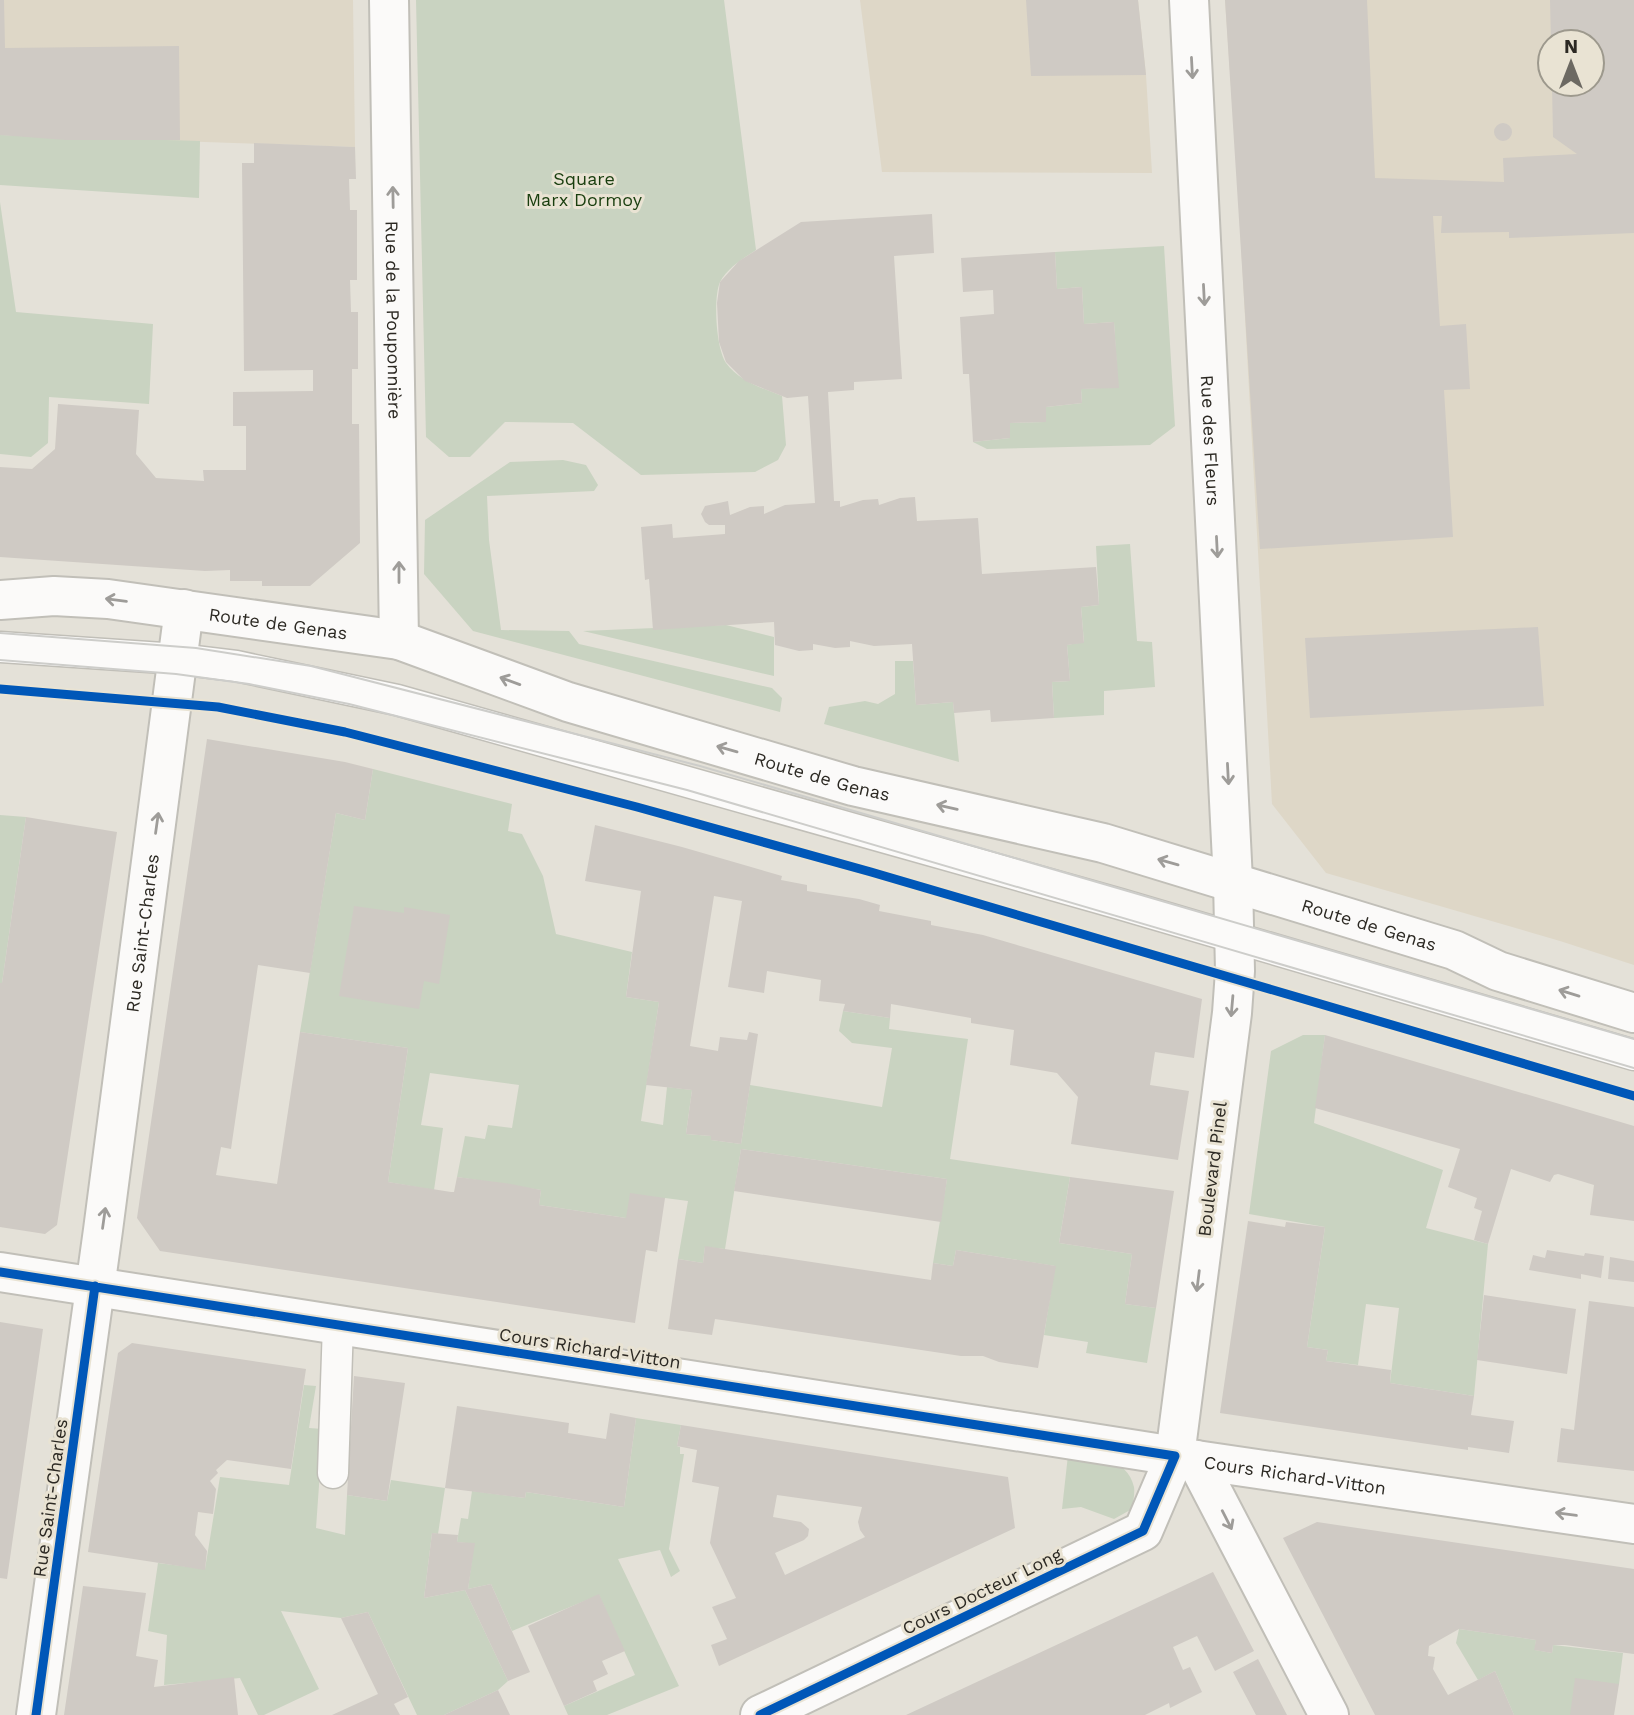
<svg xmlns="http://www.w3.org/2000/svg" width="1634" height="1715" viewBox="0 0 1634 1715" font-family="'Work Sans',sans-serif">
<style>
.built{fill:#ded7c7;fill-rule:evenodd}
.green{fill:#c9d3c1}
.building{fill:#cfcac4;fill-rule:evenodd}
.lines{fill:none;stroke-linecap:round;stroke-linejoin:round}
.lane-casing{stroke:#c1bfb8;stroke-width:33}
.street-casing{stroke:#c1bfb8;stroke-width:42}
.secondary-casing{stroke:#c1bfb8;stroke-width:42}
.lane{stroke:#fbfaf9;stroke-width:30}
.street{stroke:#fbfaf9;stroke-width:38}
.secondary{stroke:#fbfaf9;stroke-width:38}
.tram{stroke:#cdcdca;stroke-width:2}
.cycleway-casing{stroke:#e9e3d3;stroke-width:13}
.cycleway{stroke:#0057b8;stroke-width:9}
.oneway{stroke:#9e9c99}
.labels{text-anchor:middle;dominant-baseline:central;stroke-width:6;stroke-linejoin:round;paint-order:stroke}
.park-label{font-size:18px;fill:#193e0e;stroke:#e9e3d3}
.street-label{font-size:18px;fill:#2c2923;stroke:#e9e3d3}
</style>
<rect width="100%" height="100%" fill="#e4e1d8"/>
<path class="built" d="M 0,0 L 353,0 L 355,147 L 0,135 Z
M 860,0 L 1138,0 L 1146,75 L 1152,173 L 882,172 Z
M 1225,0 L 1634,0 L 1634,965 L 1560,941 L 1326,873 L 1272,804 L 1237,173 ZM 1550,42 L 1592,42 L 1592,84 L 1550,84 Z"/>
<path class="green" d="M 416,0 L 724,0 L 756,250 C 744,258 727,268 720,282 C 713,298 716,348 726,363 C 739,381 762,388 782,396 L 786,445 L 778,460 L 755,472 L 641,475 L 573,423 L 505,422 L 470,457 L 449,457 L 426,437 Z
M 0,135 L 200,141 L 199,198 L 0,185 Z
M 0,202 L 16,312 L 153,324 L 149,404 L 49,397 L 48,443 L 31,457 L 0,454 Z
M 1164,246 L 1175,426 L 1150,445 L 987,449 L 973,442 L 1010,438 L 1010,423 L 1045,422 L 1046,407 L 1082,403 L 1081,389 L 1118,387 L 1114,322 L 1084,324 L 1082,287 L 1057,289 L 1055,252 Z
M 563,460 L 586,465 L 598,485 L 594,491 L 487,496 L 489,540 L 501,630 L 569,631 L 579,644 L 772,688 L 782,698 L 780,712 L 473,631 L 424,574 L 425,520 L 510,462 Z
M 1130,544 L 1137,641 L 1152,642 L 1155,687 L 1104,691 L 1104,715 L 1054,718 L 1052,682 L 1070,681 L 1067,645 L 1084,642 L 1081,607 L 1099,605 L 1096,546 Z
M 726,625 L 774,637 L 774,676 L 583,631 Z
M 895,661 L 913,661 L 916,705 L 953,702 L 959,762 L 824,724 L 829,707 L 865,701 L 878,704 L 895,694 Z
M 373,769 L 512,804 L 508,831 L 522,834 L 543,876 L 556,934 L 632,952 L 626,997 L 659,1002 L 641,1121 L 663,1125 L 667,1087 L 692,1090 L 686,1134 L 711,1136 L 711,1140 L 741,1144 L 750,1085 L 882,1107 L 892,1048 L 852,1043 L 839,1031 L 843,1011 L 890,1018 L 889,1029 L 968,1039 L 950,1159 L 1070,1177 L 1059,1243 L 1132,1254 L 1125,1304 L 1156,1308 L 1147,1363 L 1086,1353 L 1088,1342 L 1044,1335 L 1055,1266 L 956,1250 L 953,1266 L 933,1263 L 947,1179 L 741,1149 L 725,1249 L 705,1247 L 703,1263 L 678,1259 L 688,1201 L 665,1198 L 626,1218 L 539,1205 L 541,1190 L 457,1177 L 465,1136 L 485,1139 L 488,1125 L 512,1128 L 519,1085 L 430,1073 L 421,1125 L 443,1128 L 434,1190 L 388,1182 L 408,1048 L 300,1032 L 336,813 L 365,820 Z
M 0,815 L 26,817 L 2,983 L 0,983 Z
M 1303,1035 L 1325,1035 L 1314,1123 L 1443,1170 L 1426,1228 L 1488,1244 L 1474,1396 L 1390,1383 L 1399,1308 L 1366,1304 L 1358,1365 L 1326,1361 L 1328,1350 L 1307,1347 L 1325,1227 L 1249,1214 L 1271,1051 Z
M 304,1385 L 316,1386 L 309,1428 L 323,1429 L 316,1528 L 345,1535 L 347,1495 L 387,1501 L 391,1480 L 445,1488 L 438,1534 L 432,1533 L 424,1598 L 465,1590 L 508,1681 L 498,1690 L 444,1715 L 417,1715 L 368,1612 L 341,1618 L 281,1611 L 319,1689 L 264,1715 L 258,1715 L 240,1678 L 164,1685 L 167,1635 L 148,1631 L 158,1563 L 205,1569 L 220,1477 L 289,1485 Z
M 636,1418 L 681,1425 L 677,1446 L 680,1447 L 680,1454 L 684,1454 L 669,1549 L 680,1571 L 671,1577 L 660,1550 L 618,1559 L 679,1686 L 607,1715 L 568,1715 L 564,1706 L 635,1675 L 599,1595 L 512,1631 L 491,1584 L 468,1589 L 474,1544 L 457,1542 L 461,1518 L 468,1519 L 472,1491 L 525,1498 L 526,1492 L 624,1507 Z
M 1068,1455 C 1092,1457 1127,1456 1134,1487 C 1135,1493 1133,1503 1132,1509 L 1114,1519 L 1081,1507 L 1062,1509 Z
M 1459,1629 L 1536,1640 L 1535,1650 L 1552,1653 L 1553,1645 L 1623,1653 L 1619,1684 L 1570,1715 L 1514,1715 L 1495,1671 L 1478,1680 L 1456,1643 Z"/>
<path class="building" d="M 0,0 L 4,0 L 5,48 L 179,46 L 180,140 L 66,140 L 0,135 Z
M 1026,0 L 1138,0 L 1146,75 L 1031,76 Z
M 1225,0 L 1367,0 L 1375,178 L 1504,182 L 1503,158 L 1577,154 L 1553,137 L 1552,84 L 1592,84 L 1592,42 L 1551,42 L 1550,0 L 1634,0 L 1634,233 L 1509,238 L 1509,232 L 1441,233 L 1442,216 L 1433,216 L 1440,326 L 1466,324 L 1470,389 L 1444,390 L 1453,537 L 1260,549 Z
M1494 132a9 9 0 1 1 18 0a9 9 0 1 1-18 0Z
M 254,143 L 355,147 L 356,179 L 349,179 L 350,210 L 357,210 L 357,280 L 350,280 L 351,312 L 358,312 L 358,369 L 352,369 L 352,424 L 359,424 L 360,543 L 310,586 L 262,586 L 262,581 L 230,581 L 230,570 L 205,571 L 0,557 L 0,467 L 32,469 L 55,449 L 58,404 L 139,410 L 136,454 L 156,478 L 204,481 L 203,470 L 246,470 L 246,426 L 233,426 L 233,392 L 313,391 L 313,370 L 244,371 L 242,163 L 254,163 Z
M 932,214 L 934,253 L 894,256 L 902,379 L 854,382 L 854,390 L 828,392 L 834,501 L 840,501 L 840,507 L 863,500 L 878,499 L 879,505 L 900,498 L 915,497 L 917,521 L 978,518 L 982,574 L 1096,567 L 1099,605 L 1081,607 L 1084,643 L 1067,645 L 1070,681 L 1052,682 L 1054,718 L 991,722 L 990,710 L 954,713 L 953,702 L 916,705 L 912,644 L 874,646 L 850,641 L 850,647 L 835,648 L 813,644 L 813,650 L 799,651 L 775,645 L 774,622 L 653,630 L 649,579 L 645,580 L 641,527 L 672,524 L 673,538 L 725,534 L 725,525 L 709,525 L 705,522 L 701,514 L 705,506 L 728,501 L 730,515 L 750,507 L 764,506 L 764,514 L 785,505 L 815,503 L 808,396 L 787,398 L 745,381 L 726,362 L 719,342 L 717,303 L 720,282 L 739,261 L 801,222 Z
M 1055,252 L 1057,289 L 1082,287 L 1084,324 L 1114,322 L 1119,388 L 1081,389 L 1082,403 L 1046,407 L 1046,422 L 1010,423 L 1010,438 L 973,442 L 969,374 L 963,374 L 960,317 L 994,314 L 993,290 L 963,292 L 961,258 Z
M 1538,627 L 1544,706 L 1310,718 L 1305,638 Z
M 207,739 L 345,762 L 373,769 L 365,820 L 336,813 L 310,973 L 258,965 L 231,1149 L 221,1147 L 216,1175 L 277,1184 L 300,1032 L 408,1048 L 388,1182 L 451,1192 L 454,1192 L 457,1177 L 511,1184 L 541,1190 L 539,1205 L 626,1218 L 630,1193 L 665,1198 L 657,1252 L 646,1250 L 635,1323 L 160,1251 L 137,1218 Z
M 26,817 L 117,832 L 57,1225 L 45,1234 L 0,1227 L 0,983 L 2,983 Z
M 595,825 L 682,847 L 782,876 L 781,880 L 807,885 L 807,891 L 859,899 L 880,905 L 879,911 L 931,921 L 931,925 L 983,935 L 1202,999 L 1194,1058 L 1155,1052 L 1150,1085 L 1189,1091 L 1178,1160 L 1071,1144 L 1078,1097 L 1057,1073 L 1010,1065 L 1014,1030 L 971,1023 L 971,1018 L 891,1004 L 890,1018 L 843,1011 L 845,1004 L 819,1001 L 821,980 L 767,971 L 764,993 L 728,987 L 742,901 L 714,896 L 690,1046 L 718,1051 L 720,1037 L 747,1040 L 749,1032 L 758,1034 L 741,1144 L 711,1140 L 711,1136 L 686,1134 L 692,1090 L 646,1085 L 659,1002 L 626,997 L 641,891 L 585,881 Z
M 354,906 L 404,913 L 404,907 L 450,915 L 439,984 L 424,981 L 419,1009 L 339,996 Z
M 1325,1035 L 1634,1126 L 1634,1221 L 1590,1215 L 1594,1185 L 1558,1174 L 1554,1175 L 1550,1182 L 1511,1169 L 1488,1244 L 1474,1240 L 1482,1211 L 1474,1208 L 1477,1198 L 1448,1187 L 1460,1149 L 1315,1108 Z
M 741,1149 L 947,1179 L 941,1222 L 734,1191 Z
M 1070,1177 L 1174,1191 L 1156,1308 L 1125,1304 L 1132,1254 L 1059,1243 Z
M 1248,1221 L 1285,1227 L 1286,1222 L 1325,1227 L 1307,1347 L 1328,1350 L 1326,1361 L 1391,1370 L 1390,1383 L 1474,1396 L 1471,1415 L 1514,1421 L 1509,1453 L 1468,1447 L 1468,1450 L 1220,1413 Z
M 705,1246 L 931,1280 L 933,1263 L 953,1266 L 956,1250 L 1056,1266 L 1038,1368 L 999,1362 L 983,1356 L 961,1356 L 715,1319 L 712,1335 L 668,1329 L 678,1259 L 703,1263 Z
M 1547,1250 L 1584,1256 L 1585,1253 L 1604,1256 L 1601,1278 L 1581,1274 L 1581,1279 L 1529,1270 L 1533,1255 L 1545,1258 Z
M 1610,1257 L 1634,1261 L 1634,1282 L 1608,1279 Z
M 1484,1295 L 1576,1309 L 1567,1374 L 1477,1360 Z
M 1589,1301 L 1634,1307 L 1634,1471 L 1557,1462 L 1561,1428 L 1574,1430 Z
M 0,1322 L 43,1329 L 7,1579 L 0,1578 Z
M 132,1343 L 306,1369 L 291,1469 L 227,1460 L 216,1470 L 218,1473 L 210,1481 L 216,1489 L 213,1514 L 198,1512 L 195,1535 L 207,1551 L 205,1570 L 88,1552 L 118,1353 Z
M 354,1376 L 405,1383 L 387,1501 L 347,1495 Z
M 457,1406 L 569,1423 L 568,1433 L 606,1439 L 610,1413 L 636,1418 L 624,1507 L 526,1492 L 525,1498 L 445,1488 Z
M 681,1425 L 1008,1477 L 1015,1528 L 719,1666 L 711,1645 L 727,1639 L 712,1607 L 736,1598 L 710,1543 L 719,1487 L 692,1482 L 697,1450 L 677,1446 ZM 777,1495 L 862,1507 L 858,1522 L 860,1530 L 865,1537 L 785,1575 L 775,1553 L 804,1540 L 808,1536 L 809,1529 L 801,1522 L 773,1517 Z
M 1317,1522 L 1634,1569 L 1634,1654 L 1565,1645 L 1553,1645 L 1552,1653 L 1534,1650 L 1536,1640 L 1459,1629 L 1429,1646 L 1428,1656 L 1435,1657 L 1433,1669 L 1448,1695 L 1495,1671 L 1514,1715 L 1375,1715 L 1283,1538 Z
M 432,1533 L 458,1535 L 457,1542 L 475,1543 L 468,1589 L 491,1584 L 530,1672 L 508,1681 L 465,1590 L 424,1598 Z
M 1213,1572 L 1254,1651 L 1215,1671 L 1197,1636 L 1173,1647 L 1183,1670 L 1190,1667 L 1202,1692 L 1170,1708 L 1169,1703 L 1145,1715 L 906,1715 Z
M 83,1586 L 146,1593 L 136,1656 L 158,1660 L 154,1687 L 234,1677 L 238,1715 L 64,1715 Z
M 599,1594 L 625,1651 L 602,1661 L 608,1674 L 593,1681 L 597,1691 L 564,1706 L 528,1626 Z
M 368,1612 L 408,1697 L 394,1704 L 400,1715 L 332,1715 L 378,1694 L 341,1618 Z
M 1258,1659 L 1287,1715 L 1256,1715 L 1233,1672 Z
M 1575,1678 L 1619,1684 L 1614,1715 L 1570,1715 Z
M 498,1690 L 510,1715 L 444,1715 Z"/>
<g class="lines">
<defs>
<path id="lane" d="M 0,647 L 178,659 L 236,666 L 397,700 L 1120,904 L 1634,1055
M 333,1473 L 338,1324"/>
<g id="street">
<path id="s1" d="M 389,0 L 399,640"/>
<path id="s2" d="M 1189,0 L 1233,881"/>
<path d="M 0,1272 L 1175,1456 L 1143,1531 L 760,1715"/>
<path id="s3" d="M 1196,1460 L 1634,1524"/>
<path id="s4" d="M 36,1715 L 103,1230 L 184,609"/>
</g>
<g id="secondary">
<path id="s5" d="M 0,600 L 54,596 L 108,599 L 399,640 L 568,702 L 853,786 L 1103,843 L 1454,950 L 1498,971 L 1634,1013"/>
<path d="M 1233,881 L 1235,971 L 1232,1013 L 1175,1456 L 1196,1460 L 1329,1715"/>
</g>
</defs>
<use href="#lane" class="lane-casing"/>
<use href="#street" class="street-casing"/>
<use href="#secondary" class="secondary-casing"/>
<use href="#lane" class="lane"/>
<use href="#street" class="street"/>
<use href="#secondary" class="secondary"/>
<path class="tram" d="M 0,633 L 196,648 L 311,666 L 700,766 L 1634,1039
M 0,660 L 176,674 L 249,684 L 349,704 L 687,790 L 1634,1068"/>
<defs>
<path id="cycleway" d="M 0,689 L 218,707 L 345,732 L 637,807 L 871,872 L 1634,1096
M 0,1272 L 1175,1456 L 1143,1531 L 760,1715
M 36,1715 L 95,1286"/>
</defs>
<use href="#cycleway" class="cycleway-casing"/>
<use href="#cycleway" class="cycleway"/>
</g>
<defs><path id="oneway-shaft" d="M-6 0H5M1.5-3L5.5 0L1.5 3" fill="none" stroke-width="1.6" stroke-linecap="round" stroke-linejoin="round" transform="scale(1.75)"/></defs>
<g class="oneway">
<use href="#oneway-shaft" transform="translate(1192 68) rotate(87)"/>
<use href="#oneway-shaft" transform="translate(393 197) rotate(-91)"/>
<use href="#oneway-shaft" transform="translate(1204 295) rotate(87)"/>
<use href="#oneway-shaft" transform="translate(1217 547) rotate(87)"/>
<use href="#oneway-shaft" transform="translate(399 572) rotate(-90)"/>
<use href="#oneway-shaft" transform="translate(116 600) rotate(-173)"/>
<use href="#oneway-shaft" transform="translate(510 681) rotate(-160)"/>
<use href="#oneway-shaft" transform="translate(727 749) rotate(-164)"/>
<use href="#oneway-shaft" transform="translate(1228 774) rotate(87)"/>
<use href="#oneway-shaft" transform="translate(947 807) rotate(-167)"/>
<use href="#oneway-shaft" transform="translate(157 823) rotate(-82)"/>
<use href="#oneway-shaft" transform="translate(1168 862) rotate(-164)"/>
<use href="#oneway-shaft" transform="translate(1569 993) rotate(-163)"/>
<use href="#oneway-shaft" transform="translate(1232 1006) rotate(95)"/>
<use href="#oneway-shaft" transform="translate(104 1218) rotate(-82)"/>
<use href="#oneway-shaft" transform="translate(1198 1281) rotate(97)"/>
<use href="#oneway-shaft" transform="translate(1566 1514) rotate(-172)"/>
<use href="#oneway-shaft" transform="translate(1227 1520) rotate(63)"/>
</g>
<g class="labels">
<g class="park-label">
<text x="584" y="178">Square<tspan x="584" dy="21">Marx Dormoy</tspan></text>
</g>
<g class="street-label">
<text stroke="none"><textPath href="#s1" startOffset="320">Rue de la Pouponnière</textPath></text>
<text stroke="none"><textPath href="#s2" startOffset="441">Rue des Fleurs</textPath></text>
<text stroke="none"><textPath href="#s5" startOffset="280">Route de Genas</textPath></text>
<text stroke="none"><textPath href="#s5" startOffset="847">Route de Genas</textPath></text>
<text stroke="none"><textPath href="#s5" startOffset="1414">Route de Genas</textPath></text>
<text stroke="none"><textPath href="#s4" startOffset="789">Rue Saint-Charles</textPath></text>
<text transform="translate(1212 1169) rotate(-83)">Boulevard Pinel</text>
<text transform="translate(590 1348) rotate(9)">Cours Richard-Vitton</text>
<text stroke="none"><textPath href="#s3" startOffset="100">Cours Richard-Vitton</textPath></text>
<text transform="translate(50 1498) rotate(-82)">Rue Saint-Charles</text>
<text transform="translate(982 1591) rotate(-26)">Cours Docteur Long</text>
</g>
</g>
<g transform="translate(1571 63)"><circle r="33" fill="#e9e3d3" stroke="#9d998d" stroke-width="2"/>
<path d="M0-5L12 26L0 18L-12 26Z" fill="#6c6962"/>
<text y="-10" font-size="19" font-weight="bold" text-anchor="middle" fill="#2c2923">N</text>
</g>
</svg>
